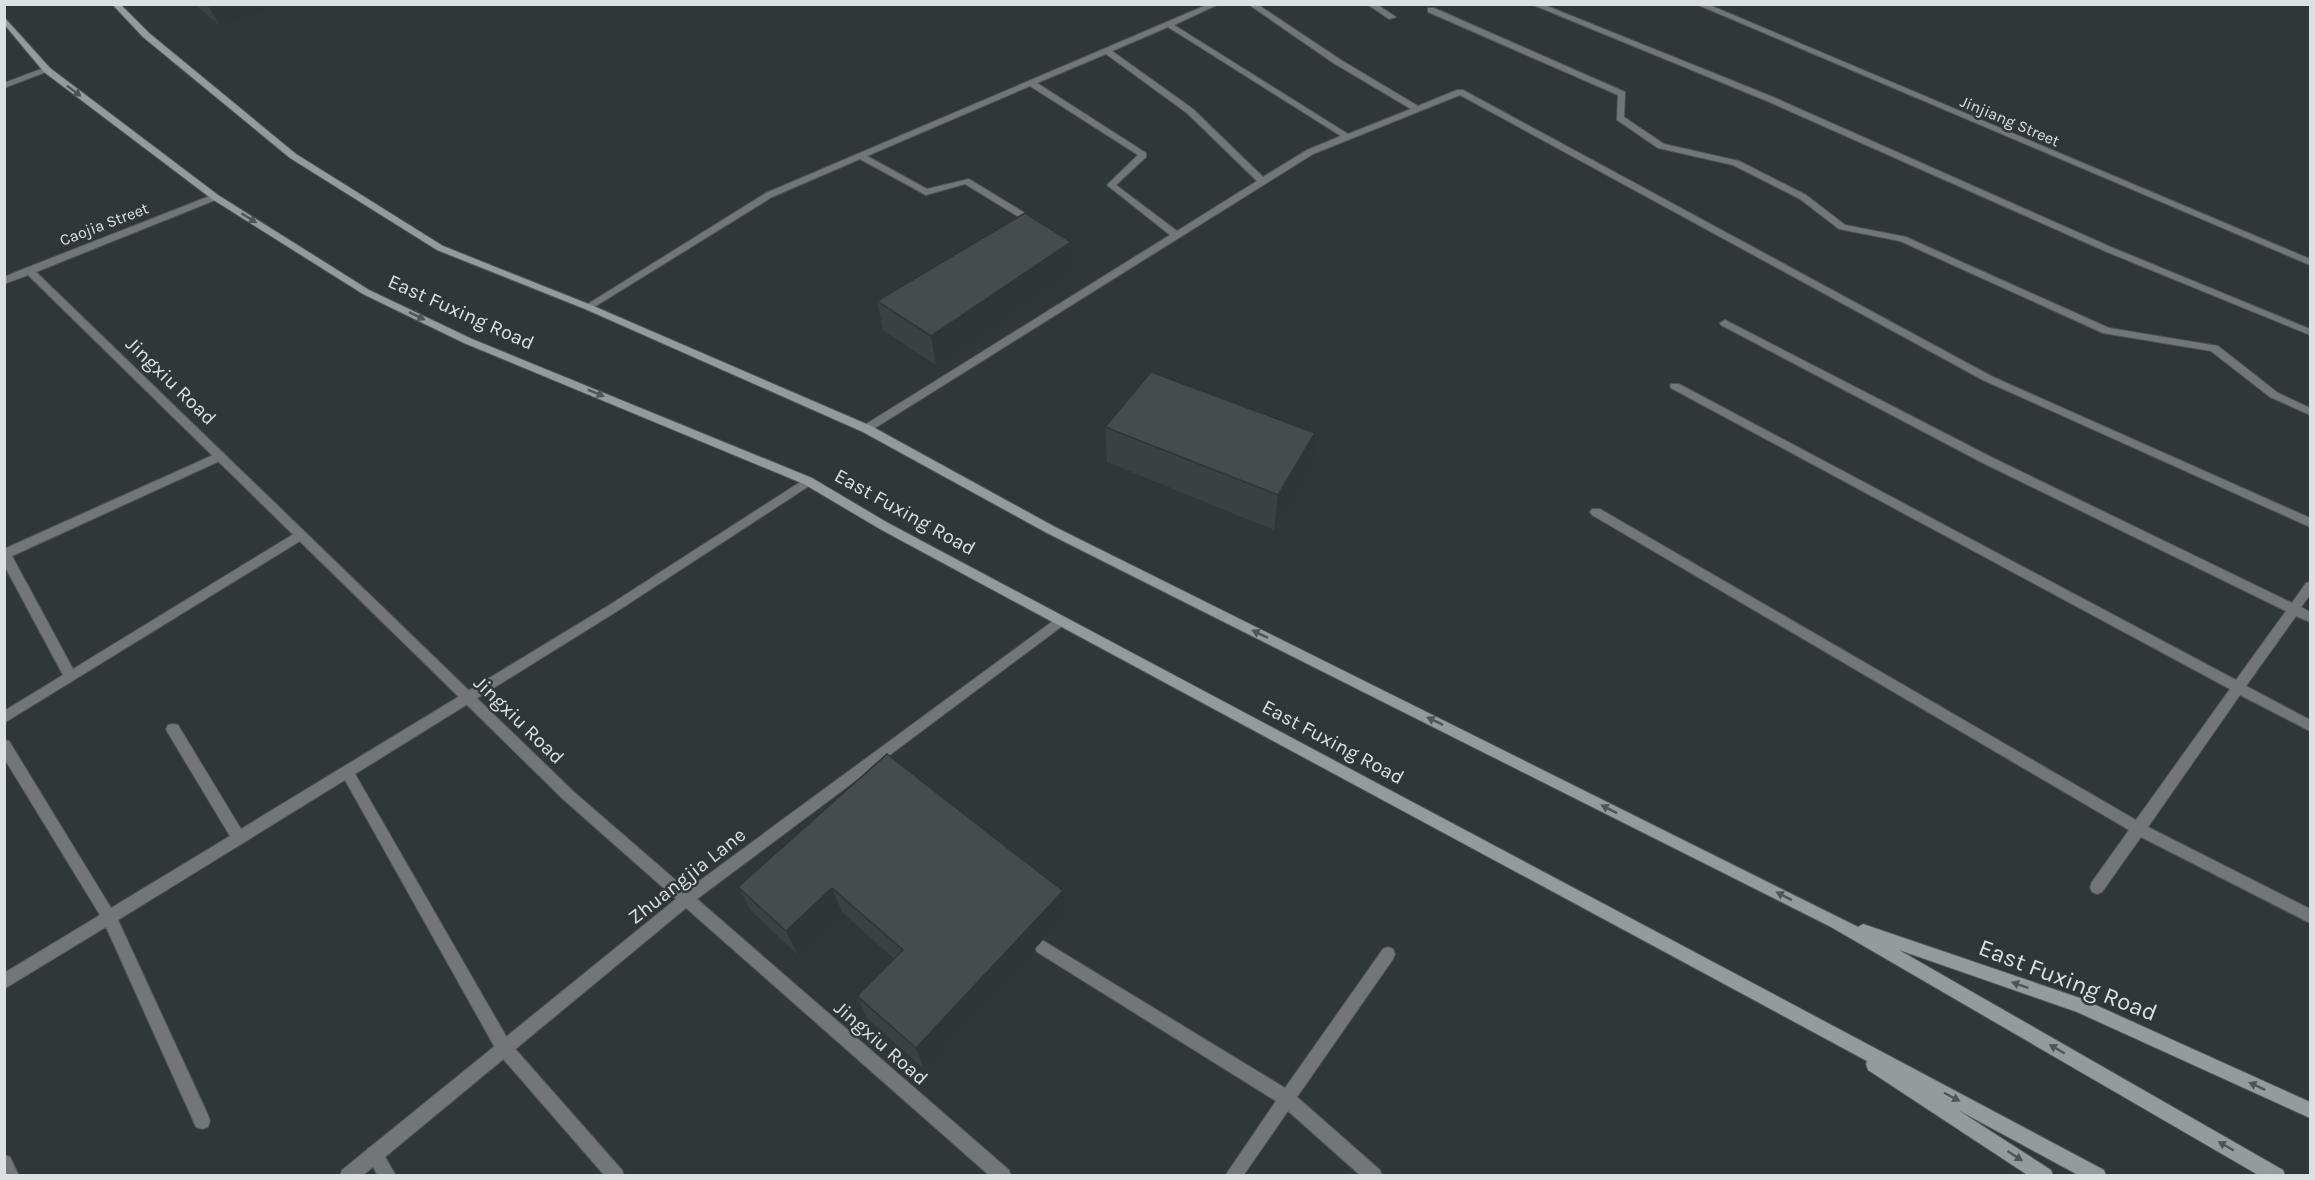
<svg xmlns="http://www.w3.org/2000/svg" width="2315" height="1180" viewBox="0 0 2315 1180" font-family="Karla,sans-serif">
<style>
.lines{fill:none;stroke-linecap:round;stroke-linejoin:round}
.service-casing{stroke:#4e5556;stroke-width:2}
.minor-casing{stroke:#4e5556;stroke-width:2}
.tertiary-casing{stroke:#4e5556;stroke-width:2}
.secondary-casing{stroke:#4e5556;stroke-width:2}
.service{fill:#737677;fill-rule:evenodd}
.minor{fill:#737677;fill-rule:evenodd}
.tertiary{fill:#737677;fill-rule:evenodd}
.secondary{fill:#959b9c;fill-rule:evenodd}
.wall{fill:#3a4142}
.shaded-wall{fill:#303536}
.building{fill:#444c4d;stroke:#303536;stroke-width:1.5}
.oneway{fill:#4e5556}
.labels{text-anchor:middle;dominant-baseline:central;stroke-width:5;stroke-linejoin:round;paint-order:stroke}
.far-street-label{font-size:16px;fill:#dbe0e1;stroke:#2f3738}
.street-label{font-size:20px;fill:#dbe0e1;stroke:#2f3738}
.near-street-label{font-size:24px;fill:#dbe0e1;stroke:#2f3738}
</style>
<rect width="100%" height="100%" fill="#2f3738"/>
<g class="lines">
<defs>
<path id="service" d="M 1209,4 L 1219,4 L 1174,25 L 1348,134 L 1411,109 L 1335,64 L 1248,4 L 1257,4 L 1341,60 L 1418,106 L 1457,90 L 1463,90 L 1991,376 L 2310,518 L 2310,527 L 1983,380 L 1460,95 L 1313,154 L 867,433 L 862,429 L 863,426 L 1170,235 L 1107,185 L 1138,155 L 1030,86 L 867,156 L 927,189 L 969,179 L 1038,221 L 1038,225 L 1032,225 L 965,184 L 926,195 L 860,159 L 772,197 L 591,309 L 588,310 L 583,307 L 766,193 ZM 1168,27 L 1341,136 L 1307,150 L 1263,177 L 1193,109 L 1112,51 ZM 1106,54 L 1187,113 L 1257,181 L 1177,231 L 1116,185 L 1146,157 L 1146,153 L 1037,83 Z
M 1367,4 L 1376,4 L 1396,17 L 1389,19 Z
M 1531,4 L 1542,4 L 1773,97 L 2113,248 L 2310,329 L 2310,335 L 2107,252 L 1767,101 Z
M 1428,8 L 1434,8 L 1625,92 L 1624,117 L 1664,144 L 1739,161 L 1806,195 L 1845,225 L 1906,237 L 2109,328 L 2218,346 L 2278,393 L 2310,408 L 2310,415 L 2270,397 L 2211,351 L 2103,333 L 1900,241 L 1839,229 L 1800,199 L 1733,165 L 1658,148 L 1617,120 L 1618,95 L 1428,12 Z
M 1725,320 L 1991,457 L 2292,603 L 2306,583 L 2310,582 L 2310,595 L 2301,607 L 2310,612 L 2310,622 L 2296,616 L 2246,686 L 2310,720 L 2310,731 L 2240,695 L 2148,827 L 2310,909 L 2310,923 L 2141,837 L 2102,892 L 2097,894 L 2092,892 L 2090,887 L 2092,882 L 2129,830 L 1592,515 L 1590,512 L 1592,509 L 1600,509 L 2136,820 L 2230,689 L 1671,388 L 1670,386 L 1671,384 L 1679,384 L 2236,680 L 2286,611 L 1983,463 L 1721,325 L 1720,323 Z
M 220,452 L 224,453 L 225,456 L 224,459 L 12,556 L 73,669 L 297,532 L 305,532 L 307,535 L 305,538 L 4,723 L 4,711 L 63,675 L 4,565 L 4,549 Z
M 808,477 L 814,481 L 812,484 L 619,610 L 355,774 L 510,1043 L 622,1170 L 624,1176 L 605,1176 L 498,1053 L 345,780 L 118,920 L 208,1115 L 210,1121 L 208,1127 L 202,1129 L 196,1127 L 106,927 L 4,989 L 4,973 L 100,915 L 4,758 L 4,740 L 9,741 L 111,908 L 230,836 L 168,733 L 166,729 L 168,725 L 173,724 L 178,725 L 241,829 L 611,604 Z
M 1042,940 L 1285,1088 L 1383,949 L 1388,947 L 1393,949 L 1395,954 L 1393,959 L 1297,1097 L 1380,1170 L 1382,1176 L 1361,1176 L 1288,1111 L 1243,1176 L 1225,1176 L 1276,1101 L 1037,952 L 1035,947 L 1037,942 Z
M 374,1146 L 380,1148 L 396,1176 L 378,1176 L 366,1154 L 368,1148 Z
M 4,1155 L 10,1157 L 19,1176 L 4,1176 Z"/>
<path id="minor" d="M 1696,4 L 1707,4 L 2310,259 L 2310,265 Z
M 44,68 L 51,70 L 4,88 L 4,83 Z
M 215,194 L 219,197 L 218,199 L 36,272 L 574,792 L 687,890 L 1057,618 L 1065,618 L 1067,621 L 1065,624 L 697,899 L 1009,1170 L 1011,1176 L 990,1176 L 686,908 L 362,1176 L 340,1176 L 342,1170 L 676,899 L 564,800 L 28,275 L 4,284 L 4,277 L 26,268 Z"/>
<path id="tertiary" d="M 4,4 L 9,4 L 4,7 Z"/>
<path id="secondary" d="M 112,4 L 120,4 L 149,33 L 296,154 L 443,246 L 591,305 L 871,426 L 1055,527 L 1858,927 L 1863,924 L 2080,998 L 2310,1102 L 2310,1118 L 2077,1012 L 1899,950 L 2283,1170 L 2285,1176 L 2260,1176 L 1831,927 L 1047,533 L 863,432 L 585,309 L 437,250 L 290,158 L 143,37 Z
M 4,17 L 50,68 L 218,195 L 369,290 L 472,339 L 812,478 L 888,523 L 2104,1170 L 2106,1176 L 2080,1176 L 1958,1110 L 2051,1170 L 2053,1176 L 2029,1176 L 1868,1070 L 1866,1064 L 1867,1061 L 880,529 L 804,484 L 464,343 L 363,294 L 212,199 L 44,72 L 4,24 Z"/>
</defs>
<use href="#service" class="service-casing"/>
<use href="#minor" class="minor-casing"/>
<use href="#tertiary" class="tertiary-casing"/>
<use href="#secondary" class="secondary-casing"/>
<use href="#service" class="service"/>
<use href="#minor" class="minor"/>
<use href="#tertiary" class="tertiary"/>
<use href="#secondary" class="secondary"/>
</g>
<path class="wall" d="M 195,4 L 285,4 L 220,26 Z
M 1071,242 L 1073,271 L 936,365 L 883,330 L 877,301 Z
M 1105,427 L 1311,469 L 1274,530 L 1107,462 Z
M 887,754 L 1065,916 L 924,1069 L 867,1018 L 857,996 L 894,959 L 842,912 L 798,955 L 751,911 L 738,887 Z"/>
<path class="shaded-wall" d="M 207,4 L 285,4 L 220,26 Z
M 1071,242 L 1073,271 L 936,365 L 931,336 Z
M 1315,433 L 1311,469 L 1274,530 L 1278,495 Z
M 832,888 L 842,912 L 798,955 L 786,931 Z
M 1063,891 L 1065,916 L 924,1069 L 916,1048 Z"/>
<path class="building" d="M 1025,213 L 1071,242 L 931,336 L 877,301 Z
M 1151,372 L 1315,433 L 1278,495 L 1105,427 Z
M 887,754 L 1063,891 L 916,1048 L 857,996 L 903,950 L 832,888 L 786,931 L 738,887 Z"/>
<defs><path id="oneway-solid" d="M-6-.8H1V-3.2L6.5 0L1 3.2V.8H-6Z" transform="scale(1.5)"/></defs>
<g class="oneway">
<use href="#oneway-solid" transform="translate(74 91) rotate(37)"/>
<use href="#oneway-solid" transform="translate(249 218) rotate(32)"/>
<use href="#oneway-solid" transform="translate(417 316) rotate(26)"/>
<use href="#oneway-solid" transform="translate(596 393) rotate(22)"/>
<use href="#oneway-solid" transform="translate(1260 634) rotate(-154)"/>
<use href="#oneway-solid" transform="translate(1435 721) rotate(-154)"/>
<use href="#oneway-solid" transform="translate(1609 809) rotate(-153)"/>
<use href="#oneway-solid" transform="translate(1784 896) rotate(-153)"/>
<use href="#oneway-solid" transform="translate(2020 985) rotate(-161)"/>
<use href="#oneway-solid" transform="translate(2057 1049) rotate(-150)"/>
<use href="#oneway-solid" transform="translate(2257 1086) rotate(-155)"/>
<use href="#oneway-solid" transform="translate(1952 1097) rotate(28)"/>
<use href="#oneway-solid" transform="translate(2226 1146) rotate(-150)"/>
<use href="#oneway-solid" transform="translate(2015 1156) rotate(33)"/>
</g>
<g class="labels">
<g class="far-street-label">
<text transform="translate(2010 121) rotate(23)">Jinjiang Street</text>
<text transform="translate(104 224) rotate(-21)">Caojia Street</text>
</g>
<g class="street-label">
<text transform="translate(461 312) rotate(24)">East Fuxing Road</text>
<text transform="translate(171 381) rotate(44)">Jingxiu Road</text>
<text transform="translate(905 512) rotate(29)">East Fuxing Road</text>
<text transform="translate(519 720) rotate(44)">Jingxiu Road</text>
<text transform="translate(1333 742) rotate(28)">East Fuxing Road</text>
<text transform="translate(687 876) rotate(-38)">Zhuangjia Lane</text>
<text transform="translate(881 1043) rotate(41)">Jingxiu Road</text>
</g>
<g class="near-street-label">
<text transform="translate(2068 980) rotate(21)">East Fuxing Road</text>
</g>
</g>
<rect width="2315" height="1180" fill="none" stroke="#dbe0e1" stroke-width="12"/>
</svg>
